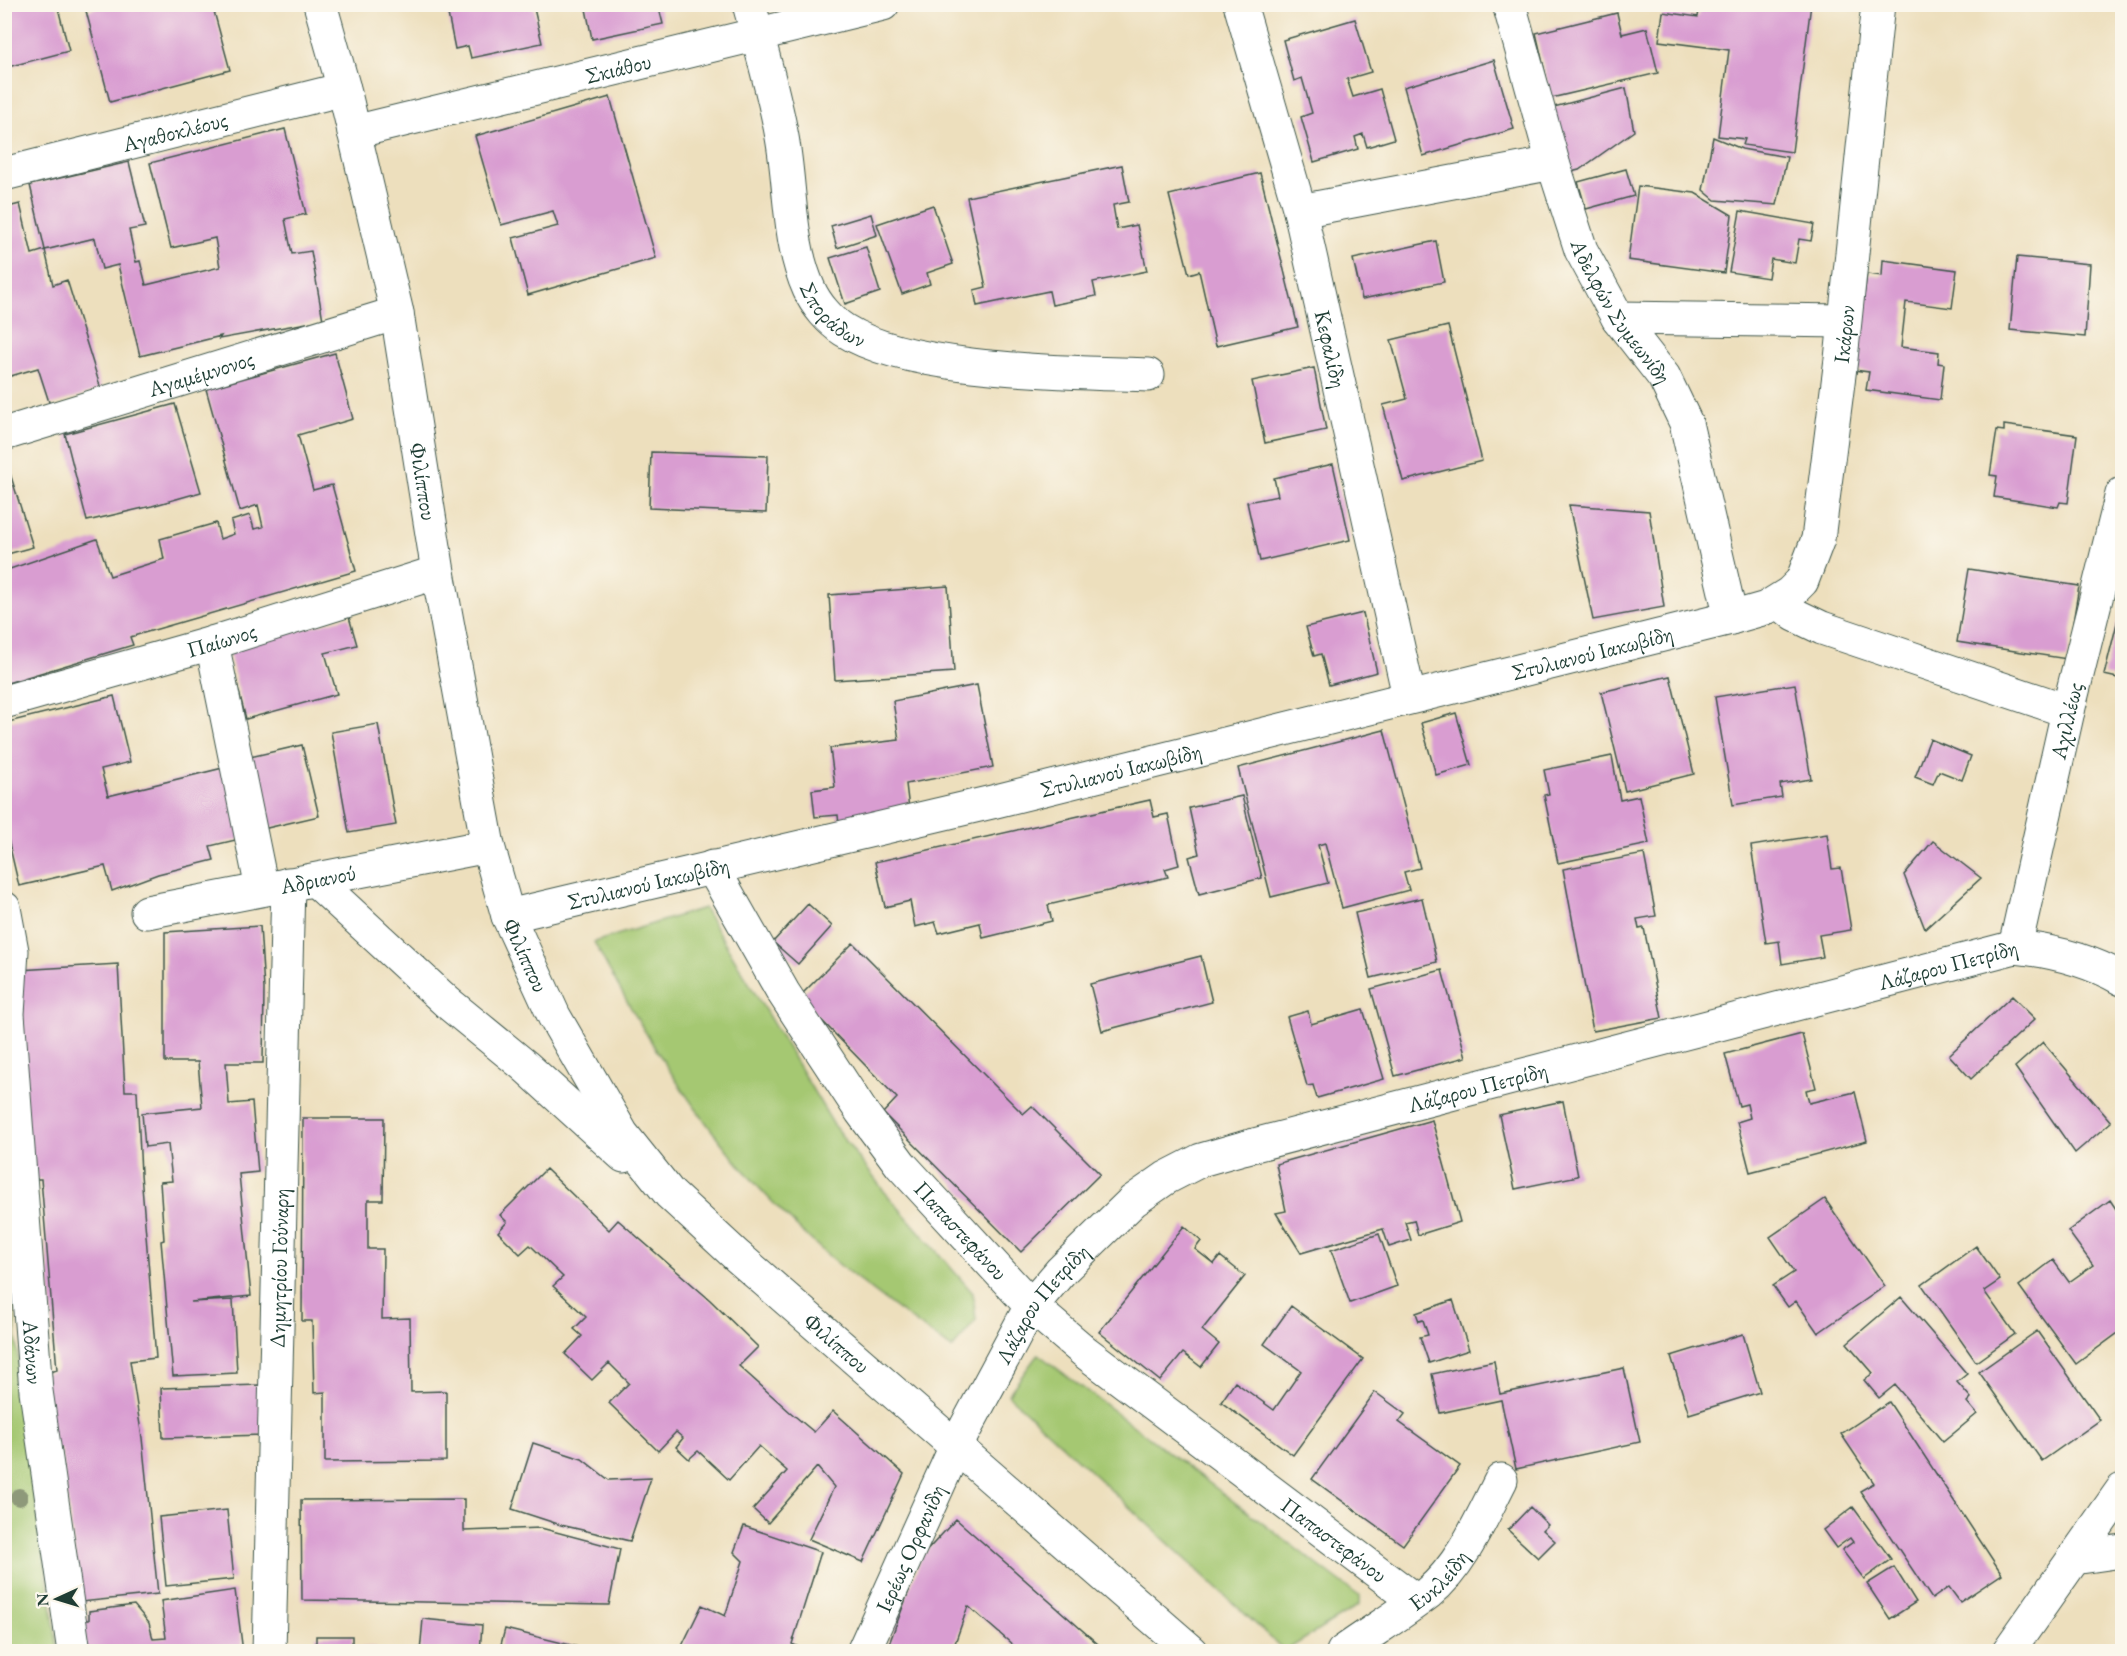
<svg xmlns="http://www.w3.org/2000/svg" width="2127" height="1656" viewBox="0 0 2127 1656" font-family="'EB Garamond',serif">
<style>
.green{fill:#a5c872;stroke:#628253;stroke-width:1.5}
.building{fill:#d99dd1}
.lines{fill:none;stroke-linecap:round;stroke-linejoin:round}
.minor-casing{stroke:#3e5549;stroke-width:35}
.tertiary-casing{stroke:#3e5549;stroke-width:35}
.minor{stroke:#fff;stroke-width:33}
.tertiary{stroke:#fff;stroke-width:33}
.tree{fill:#8e997a}
.labels{text-anchor:middle;dominant-baseline:central;stroke-width:6;stroke-linejoin:round;paint-order:stroke}
.street-label{font-size:22px;fill:#1f3d34;stroke:#fbf7ec}
</style>
<rect width="100%" height="100%" fill="#fbf7ec"/>
<filter id="ink" filterUnits="userSpaceOnUse"><feTurbulence type="fractalNoise" baseFrequency=".0167" numOctaves="2"/><feDisplacementMap in="SourceGraphic" scale="12" xChannelSelector="R" yChannelSelector="G"/><feConvolveMatrix kernelMatrix="1 2 1 2 8 2 1 2 1" color-interpolation-filters="sRGB"/></filter>
<filter id="wash" filterUnits="userSpaceOnUse"><feTurbulence type="fractalNoise" baseFrequency=".008" numOctaves="4" result="noise"/><feDisplacementMap in="SourceGraphic" scale="24" xChannelSelector="R" yChannelSelector="G"/><feGaussianBlur stdDeviation="1.35" result="paint"/><feColorMatrix in="noise" values="0 0 0 0 0 0 0 0 0 0 0 0 0 0 0 0 0 1.4 0 .05"/><feComposite in="paint" operator="in"/></filter>
<g filter="url(#wash)">
<rect width="100%" height="100%" fill="#eddfbd"/>
<path class="green" d="M 704,908 L 835,1127 L 884,1191 L 973,1293 L 976,1320 L 952,1349 C 909,1317 863,1286 822,1250 C 724,1164 655,1056 594,942 Z
M 4,1191 L 22,1406 L 58,1651 L 5,1651 Z
M 1038,1354 L 1359,1596 L 1359,1605 L 1285,1651 L 1008,1395 Z"/>
<g id="blocks">
<path class="building" d="M 4,4 L 57,4 L 69,51 L 4,68 Z
M 108,4 L 212,4 L 230,70 L 110,102 L 86,11 Z
M 446,4 L 533,4 L 542,43 L 471,58 L 468,46 L 455,49 Z
M 585,4 L 658,4 L 663,24 L 592,39 Z
M 1700,4 L 1811,4 L 1792,152 L 1743,145 L 1745,139 L 1718,136 L 1729,50 L 1659,41 L 1663,12 L 1698,17 Z
M 1617,13 L 1622,34 L 1647,28 L 1658,73 L 1551,98 L 1536,33 Z
M 1355,19 L 1371,72 L 1347,79 L 1353,97 L 1380,89 L 1394,139 L 1367,147 L 1363,134 L 1355,137 L 1358,149 L 1314,162 L 1301,117 L 1312,113 L 1302,78 L 1294,81 L 1283,40 Z
M 1494,60 L 1514,129 L 1423,156 L 1404,87 Z
M 1626,88 L 1634,131 L 1579,170 L 1567,173 L 1550,108 Z
M 610,97 L 656,258 L 528,295 L 513,238 L 558,226 L 553,211 L 501,225 L 475,136 Z
M 285,129 L 306,214 L 285,219 L 292,254 L 311,251 L 323,320 L 219,339 L 221,336 L 140,356 L 118,265 L 102,269 L 95,238 L 45,250 L 30,185 L 129,162 L 145,227 L 129,230 L 136,262 L 140,261 L 146,285 L 220,267 L 215,238 L 171,248 L 150,163 Z
M 1713,137 L 1742,149 L 1787,157 L 1777,205 L 1715,200 L 1703,190 Z
M 1122,165 L 1129,202 L 1113,205 L 1117,229 L 1137,225 L 1147,271 L 1093,282 L 1096,296 L 1052,305 L 1049,291 L 977,306 L 974,290 L 986,287 L 967,197 Z
M 1626,169 L 1634,196 L 1586,209 L 1578,182 Z
M 1260,173 L 1298,327 L 1216,346 L 1199,271 L 1189,274 L 1169,195 Z
M 1638,186 L 1695,193 L 1732,215 L 1724,273 L 1628,260 Z
M 20,204 L 32,254 L 45,250 L 53,285 L 67,280 L 101,389 L 50,405 L 38,368 L 4,378 L 4,208 Z
M 933,205 L 953,264 L 927,273 L 930,284 L 902,294 L 877,224 Z
M 1740,211 L 1814,224 L 1811,241 L 1799,239 L 1795,263 L 1771,259 L 1768,278 L 1729,272 Z
M 871,214 L 877,235 L 837,248 L 831,226 Z
M 1436,241 L 1444,282 L 1362,299 L 1353,259 Z
M 866,247 L 880,292 L 845,304 L 830,258 Z
M 2017,257 L 2090,264 L 2085,337 L 2010,330 Z
M 1883,260 L 1957,270 L 1952,308 L 1906,302 L 1901,347 L 1939,352 L 1938,363 L 1944,364 L 1940,400 L 1866,390 L 1869,372 L 1854,370 L 1867,274 L 1882,276 Z
M 1448,326 L 1482,461 L 1403,481 L 1383,405 L 1407,399 L 1391,340 Z
M 335,353 L 353,419 L 298,435 L 313,490 L 332,485 L 356,571 L 130,637 L 133,645 L 4,684 L 4,571 L 97,539 L 110,576 L 164,559 L 160,539 L 216,523 L 220,539 L 234,534 L 231,521 L 250,515 L 254,529 L 263,527 L 258,505 L 240,511 L 206,389 Z
M 1314,368 L 1326,430 L 1265,443 L 1252,381 Z
M 175,404 L 201,492 L 152,506 L 87,521 L 65,434 Z
M 2004,425 L 2077,435 L 2068,503 L 2060,502 L 2058,507 L 1994,497 L 1997,476 L 1990,475 L 1997,430 L 2004,431 Z
M 651,452 L 768,456 L 766,513 L 649,508 Z
M 4,454 L 33,547 L 4,555 Z
M 1333,464 L 1350,540 L 1260,561 L 1247,502 L 1278,496 L 1274,478 Z
M 1569,505 L 1649,511 L 1664,607 L 1593,620 Z
M 1969,569 L 2079,586 L 2067,659 L 1957,642 Z
M 948,586 L 954,672 L 835,680 L 829,595 Z
M 2122,603 L 2122,679 L 2104,675 Z
M 1363,613 L 1377,672 L 1329,685 L 1321,654 L 1314,656 L 1306,627 Z
M 349,617 L 357,645 L 325,653 L 337,694 L 246,719 L 228,649 Z
M 1670,676 L 1694,774 L 1625,791 L 1601,692 Z
M 1795,684 L 1811,779 L 1780,784 L 1782,797 L 1733,805 L 1715,697 Z
M 977,685 L 993,767 L 906,784 L 909,809 L 839,825 L 838,815 L 815,817 L 812,790 L 835,787 L 830,748 L 899,740 L 893,701 Z
M 114,696 L 130,762 L 101,769 L 108,796 L 227,767 L 244,838 L 210,846 L 214,860 L 158,874 L 112,891 L 105,866 L 19,886 L 4,822 L 4,723 Z
M 1456,713 L 1471,765 L 1436,775 L 1421,723 Z
M 378,724 L 396,825 L 349,833 L 331,732 Z
M 1384,730 L 1420,868 L 1404,872 L 1409,890 L 1342,908 L 1325,843 L 1318,845 L 1328,883 L 1271,897 L 1238,768 Z
M 1930,739 L 1971,756 L 1962,780 L 1939,771 L 1933,784 L 1915,777 Z
M 302,745 L 319,816 L 254,831 L 237,760 Z
M 1612,756 L 1620,800 L 1639,796 L 1649,844 L 1558,863 L 1544,795 L 1549,794 L 1544,770 Z
M 1242,796 L 1262,878 L 1199,894 L 1189,857 L 1199,854 L 1189,808 Z
M 1150,800 L 1154,817 L 1168,814 L 1179,865 L 1165,869 L 1168,877 L 1048,905 L 1052,921 L 983,938 L 980,923 L 939,933 L 935,922 L 915,927 L 910,901 L 885,907 L 875,862 Z
M 1827,834 L 1832,869 L 1841,868 L 1851,930 L 1819,935 L 1823,957 L 1782,964 L 1779,941 L 1766,943 L 1751,846 Z
M 1933,841 L 1981,878 L 1925,929 L 1904,875 Z
M 1644,854 L 1656,916 L 1637,919 L 1639,929 L 1644,928 L 1662,1018 L 1593,1031 L 1563,869 Z
M 1422,898 L 1437,962 L 1371,978 L 1355,913 Z
M 808,904 L 832,926 L 798,964 L 773,942 Z
M 260,926 L 264,989 L 263,1063 L 226,1063 L 229,1104 L 252,1102 L 258,1172 L 239,1174 L 251,1296 L 191,1302 L 233,1300 L 237,1373 L 173,1376 L 161,1241 L 164,1240 L 160,1182 L 172,1181 L 168,1144 L 145,1147 L 142,1113 L 202,1107 L 198,1062 L 165,1062 L 165,932 Z
M 853,943 L 1023,1114 L 1032,1106 L 1100,1174 L 1021,1252 L 883,1113 L 897,1098 L 799,997 Z
M 1201,956 L 1212,1002 L 1102,1031 L 1090,984 Z
M 118,964 L 125,1091 L 137,1091 L 141,1174 L 156,1358 L 130,1361 L 142,1438 L 158,1594 L 81,1602 L 61,1449 L 49,1451 L 41,1375 L 57,1370 L 41,1179 L 28,1179 L 19,970 Z
M 1442,970 L 1466,1057 L 1395,1076 L 1371,989 Z
M 2012,996 L 2035,1019 L 1971,1079 L 1949,1055 Z
M 1363,1009 L 1384,1079 L 1317,1098 L 1313,1085 L 1307,1086 L 1287,1017 L 1308,1011 L 1311,1024 Z
M 1802,1034 L 1816,1088 L 1806,1090 L 1809,1103 L 1855,1092 L 1867,1141 L 1750,1172 L 1737,1122 L 1750,1118 L 1747,1104 L 1739,1106 L 1725,1054 Z
M 2043,1042 L 2111,1122 L 2075,1153 L 2015,1067 Z
M 1563,1101 L 1578,1176 L 1515,1189 L 1499,1115 Z
M 303,1118 L 384,1118 L 383,1200 L 368,1200 L 368,1249 L 383,1249 L 382,1319 L 410,1318 L 411,1392 L 446,1391 L 446,1461 L 325,1462 L 325,1392 L 314,1393 L 312,1321 L 302,1321 Z
M 1432,1120 L 1460,1222 L 1418,1235 L 1414,1220 L 1405,1222 L 1411,1240 L 1389,1247 L 1383,1229 L 1301,1253 L 1276,1213 L 1286,1211 L 1276,1164 Z
M 546,1169 L 609,1230 L 618,1220 L 710,1300 L 758,1347 L 739,1366 L 790,1412 L 814,1432 L 833,1411 L 904,1474 L 863,1562 L 809,1539 L 834,1487 L 817,1467 L 768,1523 L 753,1509 L 787,1471 L 759,1446 L 729,1480 L 698,1451 L 689,1459 L 676,1447 L 683,1438 L 676,1432 L 658,1451 L 609,1403 L 629,1383 L 609,1363 L 592,1380 L 565,1354 L 582,1336 L 574,1329 L 586,1317 L 553,1286 L 563,1277 L 530,1245 L 520,1254 L 498,1232 L 507,1222 L 500,1215 Z
M 1825,1199 L 1885,1286 L 1818,1333 L 1796,1301 L 1788,1307 L 1773,1286 L 1794,1272 L 1770,1237 Z
M 2110,1200 L 2122,1218 L 2122,1330 L 2076,1364 L 2019,1286 L 2053,1260 L 2069,1282 L 2093,1265 L 2068,1231 Z
M 1184,1226 L 1201,1241 L 1195,1249 L 1214,1264 L 1220,1256 L 1245,1276 L 1202,1330 L 1219,1344 L 1201,1367 L 1183,1353 L 1160,1381 L 1099,1332 Z
M 1379,1234 L 1397,1286 L 1350,1303 L 1331,1250 Z
M 1976,1246 L 2000,1280 L 1984,1291 L 2015,1334 L 1976,1362 L 1922,1285 Z
M 1901,1297 L 1967,1374 L 1957,1382 L 1971,1398 L 1967,1402 L 1977,1414 L 1943,1442 L 1895,1385 L 1879,1398 L 1864,1380 L 1873,1373 L 1847,1343 Z
M 1453,1300 L 1469,1350 L 1429,1363 L 1420,1337 L 1428,1335 L 1423,1320 L 1419,1321 L 1416,1313 Z
M 1291,1306 L 1363,1359 L 1293,1455 L 1221,1402 L 1235,1382 L 1274,1410 L 1301,1371 L 1264,1344 Z
M 2037,1331 L 2100,1420 L 2042,1461 L 1979,1372 Z
M 1743,1334 L 1760,1392 L 1689,1414 L 1671,1356 Z
M 1494,1361 L 1500,1394 L 1624,1368 L 1640,1442 L 1516,1469 L 1501,1400 L 1440,1413 L 1432,1374 Z
M 260,1385 L 262,1435 L 163,1438 L 161,1388 Z
M 1375,1392 L 1405,1414 L 1399,1422 L 1460,1466 L 1403,1545 L 1312,1479 Z
M 1889,1402 L 2002,1574 L 1960,1602 L 1949,1587 L 1932,1599 L 1860,1491 L 1874,1483 L 1841,1434 Z
M 533,1443 L 582,1459 L 609,1480 L 651,1478 L 630,1541 L 561,1525 L 512,1509 Z
M 464,1499 L 464,1531 L 541,1528 L 620,1549 L 609,1605 L 302,1600 L 301,1500 Z
M 1530,1507 L 1548,1525 L 1543,1530 L 1555,1541 L 1538,1558 L 1508,1530 Z
M 1853,1507 L 1891,1559 L 1864,1579 L 1842,1550 L 1853,1542 L 1850,1538 L 1836,1548 L 1823,1530 Z
M 227,1510 L 234,1579 L 166,1586 L 159,1517 Z
M 956,1519 L 1107,1652 L 1021,1652 L 968,1606 L 952,1652 L 886,1652 L 922,1556 Z
M 744,1526 L 821,1552 L 792,1644 L 809,1652 L 679,1652 L 702,1605 L 725,1616 L 743,1561 L 734,1552 Z
M 1894,1567 L 1916,1602 L 1890,1619 L 1867,1584 Z
M 235,1590 L 243,1652 L 86,1652 L 83,1620 L 89,1620 L 89,1611 L 134,1605 L 149,1623 L 153,1639 L 166,1638 L 161,1601 Z
M 423,1619 L 482,1625 L 480,1652 L 420,1652 Z
M 505,1629 L 579,1647 L 578,1652 L 499,1652 Z
M 316,1636 L 352,1636 L 352,1648 L 376,1647 L 376,1652 L 316,1652 Z"/>
</g>
</g>
<g filter="url(#ink)">
<use href="#blocks" fill-opacity="0" stroke="#3e5549" stroke-width="1.5"/>
<g class="lines">
<defs>
<g id="minor">
<path id="s1" d="M 749,4 C 761,48 774,93 782,137 C 791,186 788,243 809,289 C 816,305 830,321 844,330 C 910,372 1069,372 1148,375"/>
<path id="s2" d="M 1240,4 L 1300,211 L 1409,696"/>
<path id="s3" d="M 1509,4 L 1553,163 L 1581,250 L 1618,318 L 1664,377 L 1686,423 L 1731,618"/>
<path id="s4" d="M 354,132 L 883,4"/>
<path id="s5" d="M 4,174 L 344,89"/>
<path d="M 1300,211 L 1553,163"/>
<path d="M 1618,318 L 1844,321"/>
<path id="s6" d="M 4,434 L 397,313"/>
<path d="M 1779,602 L 1795,615 L 1822,628 L 2068,711"/>
<path d="M 212,643 L 262,889"/>
<path id="s7" d="M 4,702 L 212,643 L 438,572"/>
<path id="s8" d="M 712,867 L 783,992 L 861,1111 L 901,1165 L 1031,1306 L 1085,1352 L 1416,1601"/>
<path id="s9" d="M 4,908 L 12,951 L 8,1014 L 36,1391 L 74,1652"/>
<path id="s10" d="M 147,912 L 488,846"/>
<path id="s11" d="M 508,916 L 992,802 L 1731,618 L 1766,608 L 1790,593 L 1802,581 L 1818,539 L 1841,359 L 1878,4"/>
<path id="s12" d="M 2015,947 L 2068,711 L 2122,494"/>
<path id="s13" d="M 269,1652 L 288,884"/>
<path id="s14" d="M 863,1652 L 957,1444 L 1031,1306 L 1061,1271 L 1133,1201 L 1166,1178 L 1201,1160 L 1243,1148 L 2015,947 C 2053,951 2089,960 2122,979"/>
<path id="s15" d="M 1343,1652 C 1371,1632 1401,1614 1428,1593 C 1462,1565 1481,1519 1501,1480"/>
</g>
<g id="tertiary">
<path id="s16" d="M 320,4 L 344,89 L 397,313 L 438,572 L 488,846 L 508,916 L 554,1016 L 622,1134 L 670,1194 L 737,1256 L 1192,1652"/>
<path d="M 315,880 L 448,1003 L 525,1066 L 624,1156"/>
<path d="M 2074,1558 L 2122,1551"/>
<path d="M 2008,1652 L 2122,1490"/>
</g>
</defs>
<use href="#minor" class="minor-casing"/>
<use href="#tertiary" class="tertiary-casing"/>
<use href="#minor" class="minor"/>
<use href="#tertiary" class="tertiary"/>
</g>
<circle class="tree" cx="19" cy="1497" r="9"/>
</g>
<g class="labels">
<g class="street-label">
<text stroke="none"><textPath href="#s4" startOffset="272">Σκιάθου</textPath></text>
<text stroke="none"><textPath href="#s5" startOffset="176">Αγαθοκλέους</textPath></text>
<text stroke="none"><textPath href="#s1" startOffset="328">Σποράδων</textPath></text>
<text stroke="none"><textPath href="#s3" startOffset="330">Αδελφών Συμεωνίδη</textPath></text>
<text stroke="none"><textPath href="#s11" startOffset="1592">Ικάρων</textPath></text>
<text stroke="none"><textPath href="#s2" startOffset="357">Κεφαλίδη</textPath></text>
<text stroke="none"><textPath href="#s6" startOffset="206">Αγαμέμνονος</textPath></text>
<text stroke="none"><textPath href="#s16" startOffset="489">Φιλίππου</textPath></text>
<text stroke="none"><textPath href="#s7" startOffset="226">Παίωνος</textPath></text>
<text stroke="none"><textPath href="#s11" startOffset="1116">Στυλιανού Ιακωβίδη</textPath></text>
<text stroke="none"><textPath href="#s12" startOffset="232">Αχιλλέως</textPath></text>
<text stroke="none"><textPath href="#s11" startOffset="630">Στυλιανού Ιακωβίδη</textPath></text>
<text stroke="none"><textPath href="#s10" startOffset="174">Αδριανού</textPath></text>
<text stroke="none"><textPath href="#s11" startOffset="144">Στυλιανού Ιακωβίδη</textPath></text>
<text stroke="none"><textPath href="#s16" startOffset="975">Φιλίππου</textPath></text>
<text stroke="none"><textPath href="#s14" startOffset="1383">Λάζαρου Πετρίδη</textPath></text>
<text stroke="none"><textPath href="#s14" startOffset="897">Λάζαρου Πετρίδη</textPath></text>
<text stroke="none"><textPath href="#s8" startOffset="442">Παπαστεφάνου</textPath></text>
<text stroke="none"><textPath href="#s13" startOffset="384">Δημητρίου Γούναρη</textPath></text>
<text stroke="none"><textPath href="#s14" startOffset="393">Λάζαρου Πετρίδη</textPath></text>
<text stroke="none"><textPath href="#s16" startOffset="1479">Φιλίππου</textPath></text>
<text stroke="none"><textPath href="#s9" startOffset="446">Αδάνων</textPath></text>
<text stroke="none"><textPath href="#s8" startOffset="928">Παπαστεφάνου</textPath></text>
<text stroke="none"><textPath href="#s14" startOffset="114">Ιερέως Ορφανίδη</textPath></text>
<text stroke="none"><textPath href="#s15" startOffset="120">Ευκλείδη</textPath></text>
</g>
</g>
<rect width="2127" height="1656" fill="none" stroke="#fbf7ec" stroke-width="24"/>
<g transform="translate(57 1599) rotate(266)" stroke="#fbf7ec" stroke-width="4.5" paint-order="stroke">
<path d="M0-4.5L10 22L0 15L-10 22Z" fill="#1f3d34"/>
<text y="-9" font-size="16" font-weight="bold" text-anchor="middle" fill="#1f3d34">N</text>
</g>
</svg>
